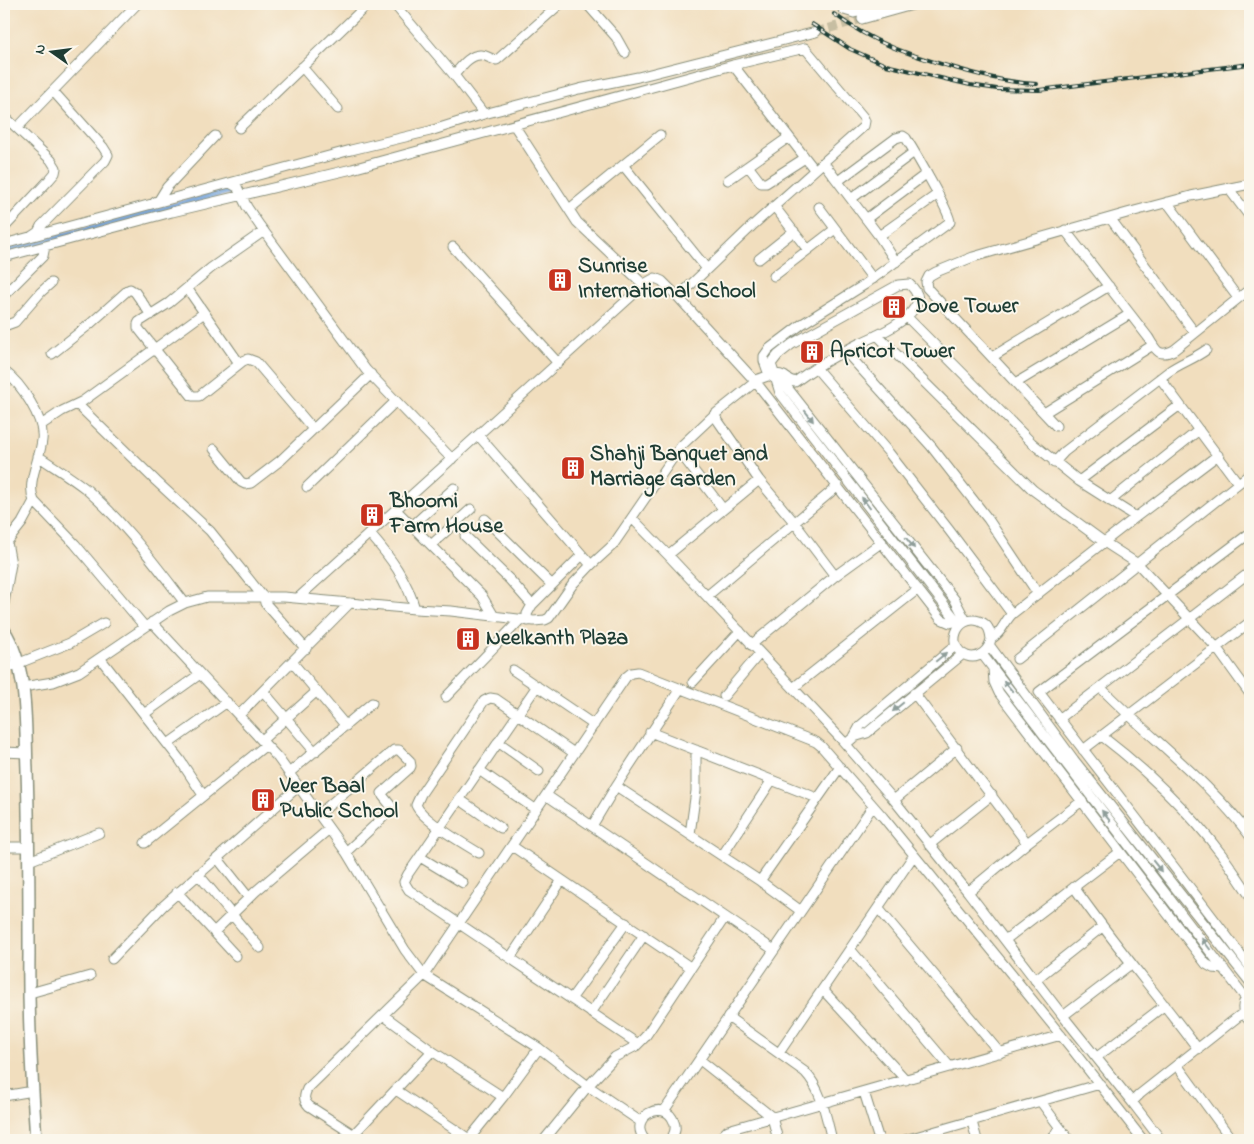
<svg xmlns="http://www.w3.org/2000/svg" width="1254" height="1144" viewBox="0 0 1254 1144" font-family="'Indie Flower',sans-serif">
<style>
.lines{fill:none;stroke-linecap:round;stroke-linejoin:round}
.canal{stroke:#74a4de;stroke-width:7}
.minor-tunnel{stroke:#c7bea2;stroke-width:9;stroke-dasharray:9 4.5;stroke-linecap:butt}
.minor-casing{stroke:#888e79;stroke-width:11}
.major-casing{stroke:#888e79;stroke-width:14}
.minor{stroke:#fff;stroke-width:9}
.major{stroke:#fff;stroke-width:11}
.rail-casing{stroke:#1f3d34;stroke-width:4}
.rail{stroke:#fbf7ec;stroke-width:2;stroke-dasharray:5.5;stroke-linecap:butt}
.oneway{fill:#8f9e9a}
.labels{text-anchor:middle;dominant-baseline:central;stroke-width:4;stroke-linejoin:round;paint-order:stroke}
.poi-label{font-size:22px;font-weight:bold;fill:#1f3d34;stroke:#fbf7ec;text-anchor:start}
</style>
<rect width="100%" height="100%" fill="#fbf7ec"/>
<filter id="ink" filterUnits="userSpaceOnUse"><feTurbulence type="fractalNoise" baseFrequency=".02" numOctaves="2"/><feDisplacementMap in="SourceGraphic" scale="10" xChannelSelector="R" yChannelSelector="G"/><feConvolveMatrix kernelMatrix="1 2 1 2 8 2 1 2 1" color-interpolation-filters="sRGB"/></filter>
<filter id="wash" filterUnits="userSpaceOnUse"><feTurbulence type="fractalNoise" baseFrequency=".0096" numOctaves="4" result="noise"/><feDisplacementMap in="SourceGraphic" scale="20" xChannelSelector="R" yChannelSelector="G"/><feGaussianBlur stdDeviation="1.12" result="paint"/><feColorMatrix in="noise" values="0 0 0 0 0 0 0 0 0 0 0 0 0 0 0 0 0 1.4 0 .05"/><feComposite in="paint" operator="in"/></filter>
<g filter="url(#wash)">
<rect width="100%" height="100%" fill="#f1debe"/>
<g class="lines">
<path class="canal" d="M 4,252 L 233,190"/>
</g>
</g>
<g filter="url(#ink)">
<g class="lines">
<path class="minor-tunnel" d="M 816,32 L 862,19"/>
<defs>
<path id="minor" d="M 394,4 L 454,75 L 484,114
M 587,4 L 616,37 L 625,53
M 839,4 L 844,10 L 854,13 L 888,4
M 862,19 L 916,4
M 733,65 L 814,169
M 302,67 L 338,109
M 454,75 C 461,67 470,54 481,55 C 487,55 491,60 497,60 L 560,4
M 4,116 L 51,160 L 56,168 L 55,173 L 49,180 L 4,228
M 514,125 L 577,222 L 644,285
M 17,128 L 137,4
M 239,128 L 368,4
M 823,162 L 879,236 L 896,262
M 623,165 L 707,269
M 748,166 L 761,183 L 766,183 L 805,158
M 728,180 L 789,137
M 838,181 L 896,138 L 903,136 L 906,138 C 914,151 950,212 950,222 L 864,285 L 802,324 L 769,349 L 764,356 L 764,361 L 769,375 L 786,386 L 955,600 L 966,621
M 230,183 L 237,187 L 247,207 L 260,226 L 366,370 L 452,459
M 1229,189 L 1250,217
M 851,199 L 914,152
M 155,202 L 159,200 L 167,187 L 215,136
M 1167,202 L 1238,298
M 573,206 L 660,135
M 774,206 L 808,250
M 819,207 L 873,279
M 1110,218 L 1195,333
M 866,219 L 926,174
M 1065,230 L 1148,337 C 1156,350 1158,358 1174,350 L 1250,289
M 264,231 L 211,268 L 169,303 L 139,322 L 138,324 L 138,328 L 192,396 L 199,396 L 243,361 L 248,359 L 256,362 L 313,429
M 32,236 L 38,232 L 41,226 L 105,161 L 108,155 L 103,147 L 53,91
M 879,236 L 938,194
M 4,244 L 351,150 L 430,131 L 484,114 L 579,89 L 638,77 L 816,32
M 453,247 L 558,363
M 4,257 L 172,212 L 352,169 L 733,65 L 805,48 L 863,117 L 865,121 L 864,126 L 752,226 L 678,297
M 759,259 L 794,231
M 774,276 L 835,229
M 187,288 L 239,363
M 4,295 L 43,256 L 45,246
M 907,317 L 1032,443 L 1079,481 L 1136,517
M 4,326 L 15,322 L 41,292 L 51,283
M 877,335 L 1033,490 L 1104,542 L 1138,564 L 1216,647 L 1250,694
M 845,351 L 931,446 L 988,519 L 1038,594
M 52,354 L 90,324 L 128,290 L 130,289 L 135,292 L 151,315
M 992,357 L 1109,286
M 816,368 L 889,453 L 949,530 L 1012,614
M 4,371 C 21,383 45,419 42,440 C 40,460 26,482 34,501 L 75,544 L 145,627
M 1160,378 L 1238,483
M 776,380 L 780,393 L 960,625
M 1016,383 L 1130,314
M 77,404 L 156,481 L 210,531 L 264,598 L 265,603 L 306,649
M 1044,413 L 1153,345
M 714,415 L 759,480 L 794,522 L 835,576
M 41,425 L 62,411 L 83,401 L 204,313
M 1056,426 L 927,288 L 926,282 L 929,276 L 936,272 L 973,257 L 1127,213 L 1191,196 L 1250,184
M 478,435 L 591,565
M 214,449 L 241,482 L 245,484 L 251,483 L 281,460 L 371,374
M 678,450 L 723,509
M 38,456 C 54,467 71,477 86,489 C 124,522 154,563 185,603
M 1054,463 L 1064,452 L 1168,372 C 1180,363 1194,359 1206,350
M 1079,481 L 1180,405
M 307,487 L 396,401
M 1110,501 L 1199,430
M 396,510 L 482,596 L 494,616
M 632,518 L 668,555 L 842,740 L 894,800 L 968,892 L 1063,1016 L 1132,1102 L 1161,1140
M 485,519 L 551,584
M 412,526 L 454,488
M 1250,533 L 1039,692 C 1109,784 1181,874 1250,967
M 370,534 C 390,557 407,579 415,609
M 465,536 L 510,580 L 532,605
M 431,545 L 471,509
M 668,555 L 759,480
M 707,596 L 838,486
M 298,598 L 646,283 L 655,278 L 662,281 L 678,297 L 755,381 L 941,619 L 950,623 L 957,621
M 4,603 L 11,564 L 7,542 L 22,523 L 34,501
M 528,621 L 527,614 L 532,605 L 582,555
M 152,622 L 278,758 L 346,852 L 405,950 L 424,975 L 539,1048 L 588,1086 L 544,1140
M 991,639 C 990,630 988,624 979,621 C 957,614 944,647 967,656 C 979,660 989,650 991,639 C 1003,632 1003,623 1012,614 L 1136,517 L 1218,455
M 751,645 L 835,576 L 882,542
M 990,646 L 1074,760 L 1250,982
M 982,654 L 1245,997
M 100,658 L 180,760 L 203,795
M 1017,659 L 1250,474
M 292,662 L 346,726
M 4,669 L 70,643 L 104,623
M 993,669 L 994,682 L 999,693 L 1206,964 L 1213,968 L 1224,969
M 513,670 L 594,725
M 693,682 L 740,631
M 537,686 L 408,874 L 404,882 L 409,890 L 638,1044
M 23,687 L 53,682 L 79,672 L 169,611 L 185,603 L 207,597 L 284,597 L 415,609 L 451,611 L 534,621 L 545,620 L 549,618 L 573,584 L 591,565 L 613,545 L 681,446 L 714,415 L 759,379 C 768,376 775,372 784,376 C 788,379 790,381 795,382 C 815,367 836,355 858,344 C 875,336 905,324 915,307 C 921,298 916,290 909,284 L 898,285 L 792,344 L 778,355 L 771,364 L 774,373
M 793,688 L 918,589
M 1101,688 C 1150,738 1208,780 1250,836
M 680,689 L 616,786 L 760,881 L 801,911
M 263,691 L 315,752
M 914,693 L 1027,843
M 724,696 L 760,653
M 446,697 L 520,620
M 144,714 L 200,674
M 239,715 L 350,603
M 1059,719 L 1250,572
M 650,732 L 817,798
M 854,737 L 860,726 L 956,645
M 1103,737 C 1145,769 1190,812 1222,855 C 1232,869 1241,882 1250,896
M 262,740 L 317,691
M 498,742 L 539,771
M 168,744 L 227,702
M 846,744 L 854,737 L 867,733 L 963,654
M 1083,750 L 1250,622
M 4,752 L 26,753
M 479,770 L 535,809
M 289,773 L 372,703
M 546,795 L 774,950
M 459,799 L 501,828
M 894,800 L 957,748
M 319,814 L 394,750 L 399,750 L 410,761 L 411,766 L 410,768 L 382,793 L 383,796 L 391,806 L 391,810 L 346,852
M 592,826 L 616,786
M 690,834 L 696,791 L 696,750
M 145,843 L 266,745
M 929,845 L 992,795
M 512,846 L 690,967
M 4,847 L 29,847
M 479,853 C 464,844 422,820 416,805 L 421,794 L 484,701 L 490,698 L 496,699 L 574,753
M 722,856 L 772,780
M 420,857 L 463,883
M 218,859 L 249,898
M 29,861 L 99,833
M 198,874 L 260,948
M 760,881 L 840,767
M 1074,887 C 1113,943 1157,994 1198,1049
M 177,892 L 236,956
M 968,892 L 1027,843 L 1082,801
M 878,908 L 1000,1053
M 214,932 L 256,891 L 329,829
M 1005,940 L 1120,852
M 850,949 L 950,1067
M 510,958 L 562,880
M 112,959 L 163,906 L 299,786
M 1035,980 L 1102,927
M 823,990 L 906,1080
M 30,993 L 90,976
M 1250,993 C 1241,1002 1240,1013 1250,1021
M 571,999 L 626,923
M 591,1013 L 644,935
M 1063,1016 L 1131,964
M 728,1017 L 805,1072 C 822,1090 826,1117 832,1140
M 432,1051 L 503,1097
M 779,1053 L 914,855
M 1097,1057 L 1165,1005
M 700,1060 L 772,1117 L 778,1140
M 1180,1069 L 1232,1140
M 396,1090 L 469,1139 L 503,1097 L 539,1048
M 864,1092 L 879,1140
M 4,1096 L 33,1091
M 1041,1102 L 1069,1140
M 1132,1102 L 1140,1094 L 1244,1012
M 664,1111 L 873,806
M 641,1122 L 588,1086 L 615,1057 L 636,1046 L 645,1037 L 725,917
M 972,1122 L 977,1140
M 353,1135 L 432,1051 L 383,1015
M 362,1140 L 309,1106 C 303,1100 304,1096 307,1089 L 424,975 L 626,677 L 631,673 L 638,672 L 816,742 L 821,746 L 883,817 L 1008,970 L 1072,1049 L 1143,1140
M 645,1140 C 626,1117 665,1097 674,1122 C 677,1129 674,1135 670,1140
M 721,1140 L 721,1137 L 728,1130 L 1061,1035
M 905,1140 L 1100,1084
M 1052,1140 L 1059,1127"/>
<path id="major" d="M 4,630 C 29,670 25,724 27,770 C 29,831 29,893 29,955 C 28,1017 32,1079 36,1140"/>
</defs>
<use href="#minor" class="minor-casing"/>
<use href="#major" class="major-casing"/>
<use href="#minor" class="minor"/>
<use href="#major" class="major"/>
<defs>
<path id="rail" d="M 834,14 C 872,43 910,55 955,68 C 982,76 1009,83 1037,84
M 812,24 L 850,49 L 886,65 L 970,85 L 997,89 L 1039,90 L 1250,64"/>
</defs>
<use href="#rail" class="rail-casing"/>
<use href="#rail" class="rail"/>
</g>
<defs><path id="oneway-solid" d="M-6-.8H1V-3.2L6.5 0L1 3.2V.8H-6Z" transform="scale(1.25)"/></defs>
<g class="oneway">
<use href="#oneway-solid" transform="translate(809 416) rotate(52)"/>
<use href="#oneway-solid" transform="translate(866 503) rotate(-127)"/>
<use href="#oneway-solid" transform="translate(910 543) rotate(51)"/>
<use href="#oneway-solid" transform="translate(941 657) rotate(-40)"/>
<use href="#oneway-solid" transform="translate(1008 686) rotate(-130)"/>
<use href="#oneway-solid" transform="translate(898 707) rotate(140)"/>
<use href="#oneway-solid" transform="translate(1106 816) rotate(-128)"/>
<use href="#oneway-solid" transform="translate(1157 866) rotate(52)"/>
<use href="#oneway-solid" transform="translate(1206 944) rotate(-127)"/>
</g>
</g>
<defs>
<symbol id="building-square" viewBox="-11 -11 22 22"><rect x="-9" y="-9" width="18" height="18" rx="4" fill="#c8321e" stroke="#fbf7ec"/><path d="M-4-6H4V6H1V3H-1V6H-4ZM-2.5-4.3h1.7v1.8h-1.7ZM.8-4.3h1.7v1.8H.8ZM-2.5-1h1.7V.8h-1.7ZM.8-1h1.7V.8H.8Z" fill="#fff"/></symbol>
</defs>
<g fill-rule="evenodd">
<use href="#building-square" x="546" y="266" width="28" height="28"/>
<use href="#building-square" x="880" y="293" width="28" height="28"/>
<use href="#building-square" x="798" y="338" width="28" height="28"/>
<use href="#building-square" x="559" y="454" width="28" height="28"/>
<use href="#building-square" x="358" y="501" width="28" height="28"/>
<use href="#building-square" x="454" y="625" width="28" height="28"/>
<use href="#building-square" x="249" y="786" width="28" height="28"/>
</g>
<g class="labels">
<g class="poi-label">
<text x="578" y="267">Sunrise<tspan x="578" dy="25">International School</tspan></text>
<text x="912" y="307">Dove Tower</text>
<text x="830" y="352">Apricot Tower</text>
<text x="590" y="455">Shahji Banquet and<tspan x="590" dy="25">Marriage Garden</tspan></text>
<text x="390" y="502">Bhoomi<tspan x="390" dy="25">Farm House</tspan></text>
<text x="486" y="639">Neelkanth Plaza</text>
<text x="280" y="787">Veer Baal<tspan x="280" dy="25">Public School</tspan></text>
</g>
</g>
<rect width="1254" height="1144" fill="none" stroke="#fbf7ec" stroke-width="20"/>
<g transform="translate(52 52) rotate(284)" stroke="#fbf7ec" stroke-width="4" paint-order="stroke">
<path d="M0-4L9 19L0 12L-9 19Z" fill="#1f3d34"/>
<text y="-8" font-size="14" font-weight="bold" text-anchor="middle" fill="#1f3d34">N</text>
</g>
</svg>
